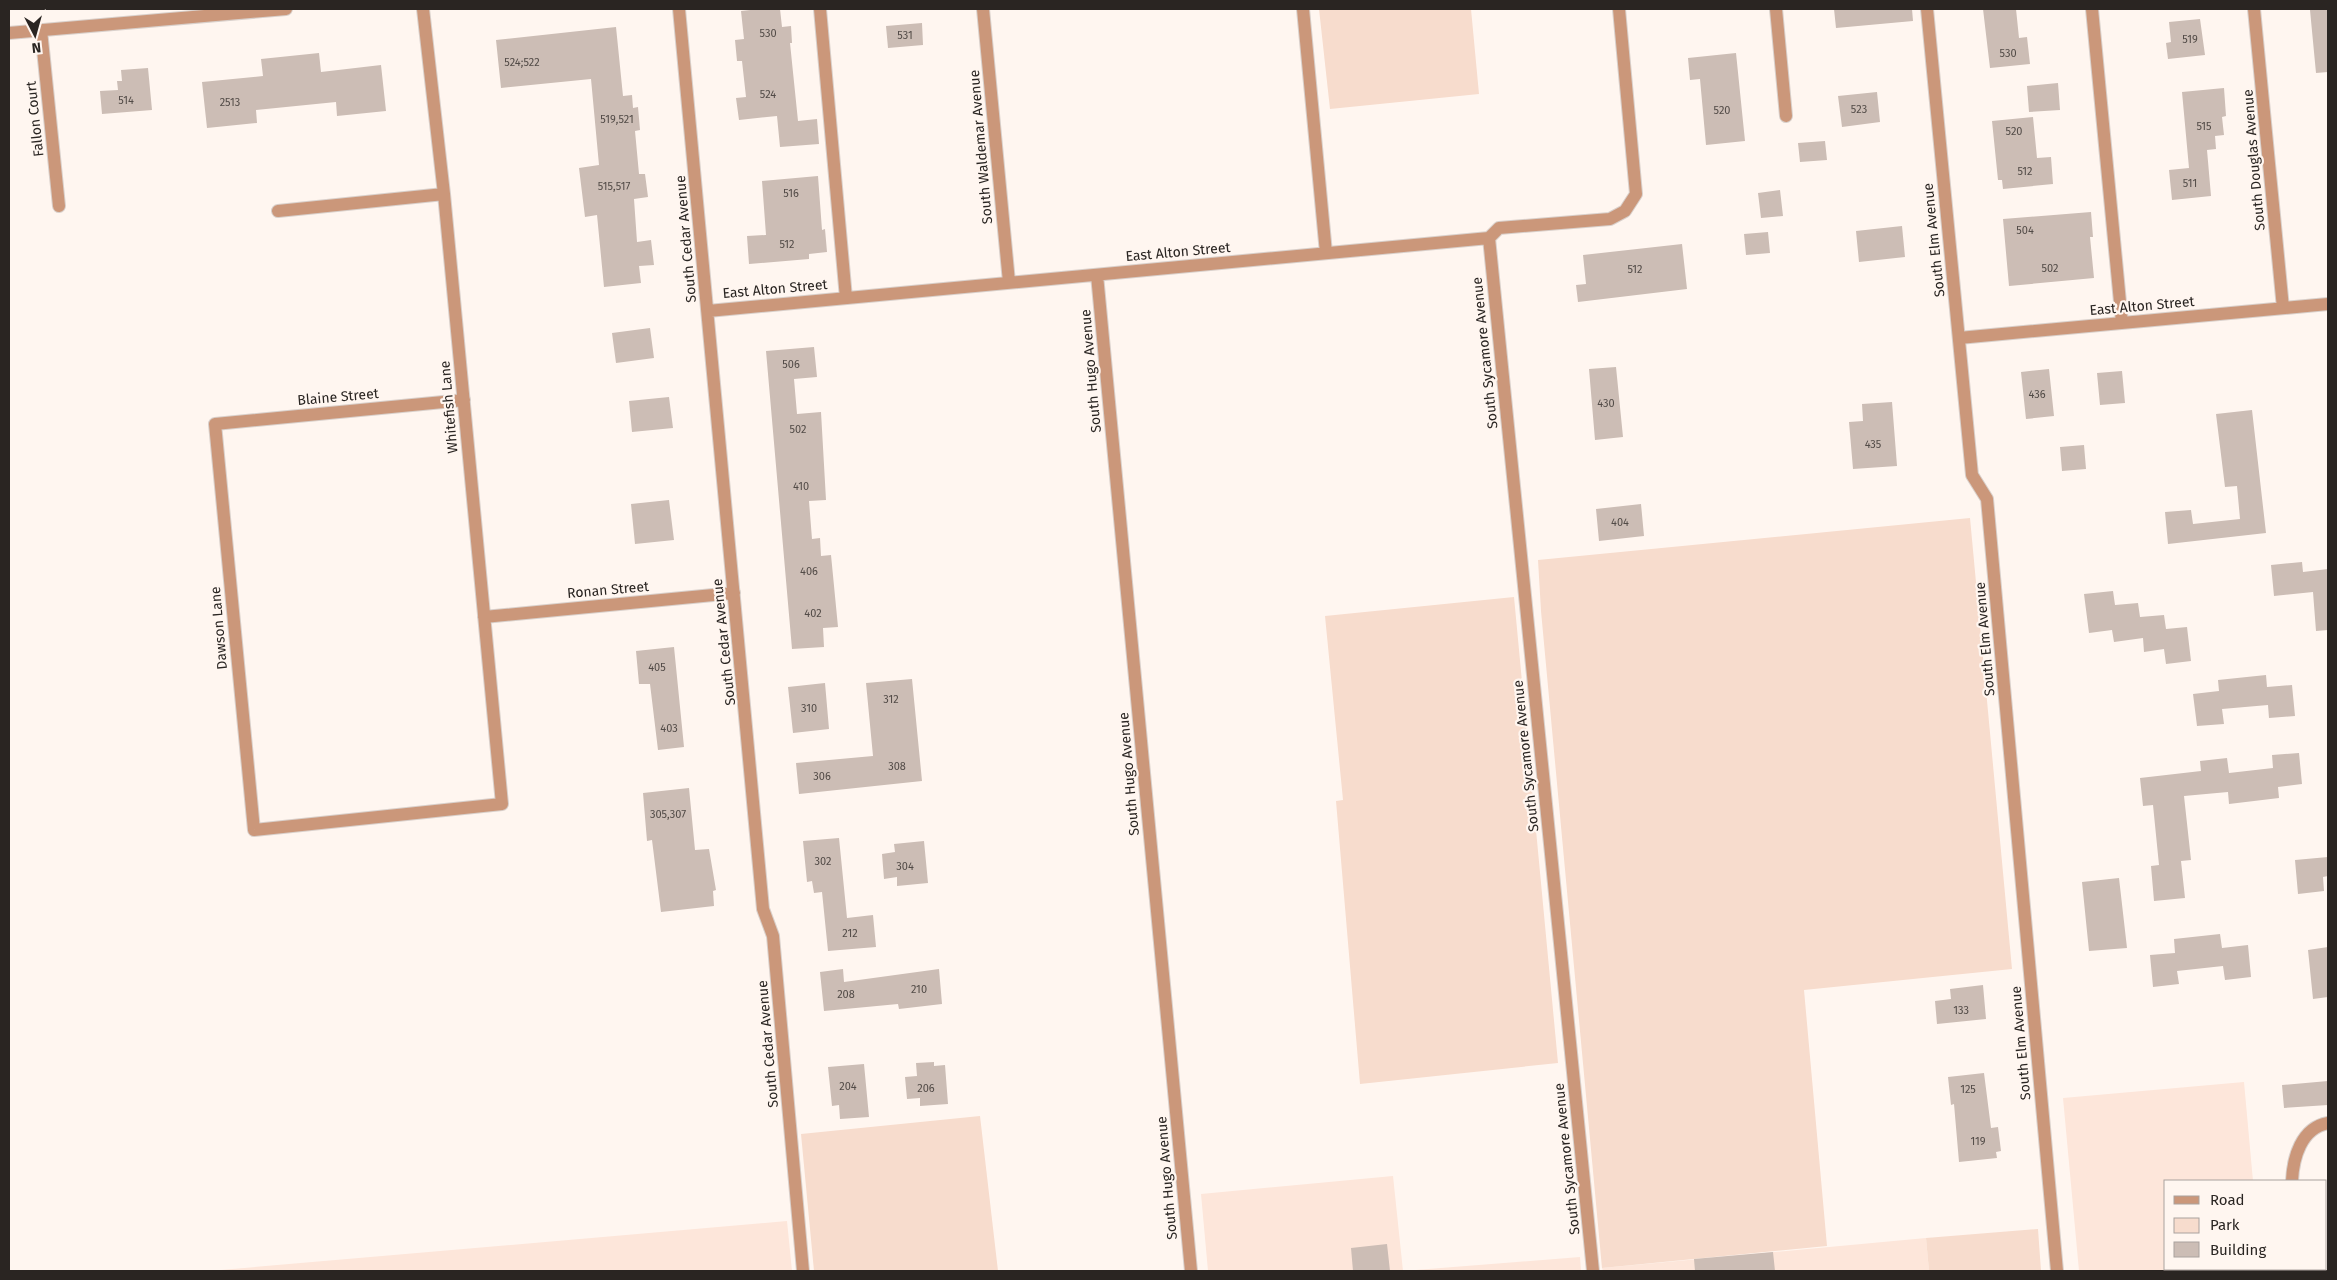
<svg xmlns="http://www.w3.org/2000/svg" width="2337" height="1280" viewBox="0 0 2337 1280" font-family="'Fira Sans',sans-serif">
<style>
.built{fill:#fde6da}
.green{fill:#f7dccd}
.building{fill:#ccbdb5}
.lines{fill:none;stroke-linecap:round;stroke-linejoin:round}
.minor-casing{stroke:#d9d0cb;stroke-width:14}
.minor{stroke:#cb977a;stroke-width:12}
.labels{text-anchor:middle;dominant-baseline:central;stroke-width:4.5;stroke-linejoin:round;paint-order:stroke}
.number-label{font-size:11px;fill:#524b47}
.street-label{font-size:14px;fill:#2a2522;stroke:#fff6f0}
</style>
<rect width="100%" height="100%" fill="#fff6f0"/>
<path class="built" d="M 2244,1082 L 2253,1181 L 2166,1181 L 2166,1269 L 2262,1269 L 2262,1271 L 2079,1271 L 2063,1098 Z
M 1393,1176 L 1403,1271 L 1580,1257 L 1581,1271 L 1208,1271 L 1201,1194 Z
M 787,1221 L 792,1271 L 209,1271 Z
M 1926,1238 L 1929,1271 L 1603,1271 L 1602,1268 Z"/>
<path class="green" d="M 1319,9 L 1471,9 L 1479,94 L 1330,109 Z
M 1970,518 L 2012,969 L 1804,990 L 1827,1246 L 1602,1268 L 1541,611 L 1538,560 Z
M 1514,597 L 1558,1063 L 1360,1084 L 1336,801 L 1343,800 L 1325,616 Z
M 980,1116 L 998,1271 L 814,1271 L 801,1134 Z
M 2038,1229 L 2041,1271 L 1929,1271 L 1926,1238 Z"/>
<path class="building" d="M 760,9 L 780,9 L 782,27 L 791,26 L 792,43 L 790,43 L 798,121 L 817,119 L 819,144 L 780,147 L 777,116 L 739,120 L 736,98 L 746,97 L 742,61 L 737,61 L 735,40 L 744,39 L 741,11 Z
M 1834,9 L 1912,9 L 1913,21 L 1836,28 Z
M 1983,9 L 2016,9 L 2019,38 L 2027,37 L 2030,64 L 1990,68 Z
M 2328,9 L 2328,72 L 2316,73 L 2310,10 Z
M 2200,19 L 2205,55 L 2168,59 L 2166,43 L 2171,42 L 2169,22 Z
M 922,23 L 923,45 L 888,48 L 886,26 Z
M 616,27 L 623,96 L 632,95 L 633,108 L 638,107 L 640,130 L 635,131 L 639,174 L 645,174 L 648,197 L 634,199 L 637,242 L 651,240 L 654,265 L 639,266 L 641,283 L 604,287 L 597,215 L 585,217 L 579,168 L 599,165 L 591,79 L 501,88 L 496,40 Z
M 319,53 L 321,72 L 381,65 L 386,111 L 337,116 L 336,102 L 256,110 L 257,123 L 207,128 L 202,82 L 263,76 L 261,59 Z
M 1736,53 L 1745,141 L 1706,145 L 1700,79 L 1690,80 L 1688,58 Z
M 148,68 L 152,110 L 102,114 L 100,91 L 118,90 L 117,81 L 122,81 L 121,70 Z
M 2058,83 L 2060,110 L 2029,112 L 2027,86 Z
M 2224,88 L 2226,116 L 2222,117 L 2224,135 L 2215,136 L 2216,149 L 2207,150 L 2211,196 L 2172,200 L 2169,170 L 2189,168 L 2182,92 Z
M 1877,92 L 1880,122 L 1842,127 L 1838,96 Z
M 2033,117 L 2037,158 L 2051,157 L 2053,184 L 2003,189 L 2002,180 L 1998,180 L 1992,121 Z
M 1825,141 L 1827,160 L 1800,162 L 1798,143 Z
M 818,176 L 822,230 L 825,229 L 827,252 L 809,254 L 809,259 L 749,264 L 747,236 L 766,235 L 762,181 Z
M 1780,190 L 1783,216 L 1761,218 L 1758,193 Z
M 2091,212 L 2093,237 L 2090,237 L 2094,278 L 2009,286 L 2003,219 Z
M 1902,226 L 1905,257 L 1859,262 L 1856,231 Z
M 1768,232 L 1770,253 L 1746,255 L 1744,234 Z
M 1682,244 L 1687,289 L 1578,302 L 1576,285 L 1586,284 L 1583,255 Z
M 650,328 L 654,358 L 616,363 L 612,333 Z
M 814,347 L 817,377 L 794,379 L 797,414 L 821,412 L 826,500 L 809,501 L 812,539 L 820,538 L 821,556 L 831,555 L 838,627 L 823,628 L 824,647 L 792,649 L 766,351 Z
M 1616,367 L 1623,437 L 1595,440 L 1589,369 Z
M 2049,369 L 2054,416 L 2026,419 L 2021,372 Z
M 2122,371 L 2125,403 L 2100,405 L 2097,373 Z
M 669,397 L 673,428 L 632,432 L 629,401 Z
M 1892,402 L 1897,466 L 1853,469 L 1849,422 L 1863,421 L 1862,404 Z
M 2252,410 L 2266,533 L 2168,544 L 2165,512 L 2191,510 L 2193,524 L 2240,519 L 2237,486 L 2225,487 L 2216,414 Z
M 2084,445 L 2086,469 L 2062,471 L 2060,447 Z
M 669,500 L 674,540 L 635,544 L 631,504 Z
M 1641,504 L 1644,536 L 1599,541 L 1596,509 Z
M 2302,562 L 2303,572 L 2328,569 L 2328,630 L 2316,631 L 2313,592 L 2274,596 L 2271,565 Z
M 2113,591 L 2115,605 L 2138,603 L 2140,617 L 2164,615 L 2166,629 L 2187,627 L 2191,661 L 2166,664 L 2164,649 L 2144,652 L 2143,638 L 2114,642 L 2112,630 L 2089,633 L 2084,594 Z
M 674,647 L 684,747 L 658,750 L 650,684 L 639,684 L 636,651 Z
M 2266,675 L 2267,687 L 2292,685 L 2295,716 L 2269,718 L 2268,705 L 2222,709 L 2224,724 L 2197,726 L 2193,694 L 2219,691 L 2218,680 Z
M 912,679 L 922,781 L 799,794 L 796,763 L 873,756 L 866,683 Z
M 825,683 L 829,729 L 793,733 L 788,687 Z
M 2299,753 L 2302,784 L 2278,787 L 2279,798 L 2229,804 L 2228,792 L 2184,796 L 2191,860 L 2181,861 L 2185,898 L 2154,901 L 2151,866 L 2159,865 L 2153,805 L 2143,806 L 2140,778 L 2201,771 L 2200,761 L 2227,758 L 2229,773 L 2273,768 L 2272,755 Z
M 689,788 L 695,850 L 709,849 L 716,890 L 713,891 L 714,906 L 661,912 L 652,840 L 647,841 L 643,793 Z
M 839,838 L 847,918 L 873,915 L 876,947 L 828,951 L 822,892 L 814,893 L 812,881 L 807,882 L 803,841 Z
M 924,841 L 928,883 L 897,886 L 897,877 L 884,879 L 882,854 L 895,852 L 894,844 Z
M 2328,857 L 2328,876 L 2323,877 L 2324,891 L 2298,894 L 2295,860 Z
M 2119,878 L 2127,948 L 2089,951 L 2082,882 Z
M 2220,934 L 2222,948 L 2248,945 L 2251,977 L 2225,980 L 2223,966 L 2177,971 L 2179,984 L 2153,987 L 2150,955 L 2175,953 L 2174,939 Z
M 2328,947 L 2328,997 L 2313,999 L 2308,950 Z
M 843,969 L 844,982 L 939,969 L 942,1004 L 899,1009 L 898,1004 L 824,1011 L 820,972 Z
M 1983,985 L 1986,1019 L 1937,1024 L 1935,1001 L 1951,999 L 1950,989 Z
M 934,1062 L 934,1066 L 945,1065 L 948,1104 L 920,1106 L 920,1098 L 907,1099 L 905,1077 L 917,1076 L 916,1063 Z
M 864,1064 L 869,1117 L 840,1119 L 839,1105 L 832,1106 L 828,1067 Z
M 1984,1073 L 1991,1128 L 1998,1127 L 2001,1151 L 1996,1152 L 1997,1158 L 1959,1162 L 1954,1104 L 1951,1105 L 1948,1077 Z
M 2328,1081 L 2328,1105 L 2284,1108 L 2282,1085 Z
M 1387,1244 L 1390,1271 L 1353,1271 L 1351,1248 Z
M 1773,1252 L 1775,1271 L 1695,1271 L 1694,1259 Z"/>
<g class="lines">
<defs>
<path id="minor" d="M 423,9 L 444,194 L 502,804 L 254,830 L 215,424 L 464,400
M 679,9 L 763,909 L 773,936 L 803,1271
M 820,9 L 846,298
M 983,9 L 1009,282
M 1303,9 L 1326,253
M 1776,9 L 1786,116
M 1927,9 L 1972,475 L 1987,499 L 2057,1271
M 2092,9 L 2122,323
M 2254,9 L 2283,308
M 41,30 L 59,206
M 9,33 L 286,9
M 278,211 L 444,194
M 1489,238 L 1593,1271
M 1097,275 L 1191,1271
M 708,311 L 1489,238 L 1499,228 L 1610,219 L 1625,211 L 1636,194 L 1619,9
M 1959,338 L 2328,304
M 484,617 L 734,593
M 2292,1181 C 2293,1158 2301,1128 2328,1123
M 2292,1269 L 2292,1271"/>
</defs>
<use href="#minor" class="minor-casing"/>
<use href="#minor" class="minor"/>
</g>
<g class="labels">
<g class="number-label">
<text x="768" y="33">530</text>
<text x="905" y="35">531</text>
<text x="2190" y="39">519</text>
<text x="2008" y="53">530</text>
<text x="522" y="62">524;522</text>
<text x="768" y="94">524</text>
<text x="126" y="100">514</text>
<text x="230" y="102">2513</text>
<text x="1859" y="109">523</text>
<text x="1722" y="110">520</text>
<text x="617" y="119">519,521</text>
<text x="2204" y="126">515</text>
<text x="2014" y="131">520</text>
<text x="2025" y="171">512</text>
<text x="2190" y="183">511</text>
<text x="614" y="186">515,517</text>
<text x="791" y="193">516</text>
<text x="2025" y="230">504</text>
<text x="787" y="244">512</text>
<text x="2050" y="268">502</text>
<text x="1635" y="269">512</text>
<text x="791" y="364">506</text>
<text x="2037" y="394">436</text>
<text x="1606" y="403">430</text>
<text x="798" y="429">502</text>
<text x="1873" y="444">435</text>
<text x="801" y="486">410</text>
<text x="1620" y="522">404</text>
<text x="809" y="571">406</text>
<text x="813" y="613">402</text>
<text x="657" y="667">405</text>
<text x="891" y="699">312</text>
<text x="809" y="708">310</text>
<text x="669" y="728">403</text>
<text x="897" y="766">308</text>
<text x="822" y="776">306</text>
<text x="668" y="814">305,307</text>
<text x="823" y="861">302</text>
<text x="905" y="866">304</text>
<text x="850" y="933">212</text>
<text x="919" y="989">210</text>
<text x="846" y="994">208</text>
<text x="1961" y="1010">133</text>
<text x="848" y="1086">204</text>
<text x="926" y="1088">206</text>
<text x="1968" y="1089">125</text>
<text x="1978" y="1141">119</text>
</g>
<g class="street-label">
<text transform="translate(35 119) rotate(-96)">Fallon Court</text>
<text transform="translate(981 147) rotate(-95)">South Waldemar Avenue</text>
<text transform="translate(2254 160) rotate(-95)">South Douglas Avenue</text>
<text transform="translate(686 239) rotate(-95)">South Cedar Avenue</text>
<text transform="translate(1934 240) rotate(-96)">South Elm Avenue</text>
<text transform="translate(1178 252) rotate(-5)">East Alton Street</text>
<text transform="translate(775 289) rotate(-5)">East Alton Street</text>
<text transform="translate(2142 306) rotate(-5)">East Alton Street</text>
<text transform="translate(1485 353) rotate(-96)">South Sycamore Avenue</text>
<text transform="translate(1091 371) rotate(-95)">South Hugo Avenue</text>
<text transform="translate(338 397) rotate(-5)">Blaine Street</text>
<text transform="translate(449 407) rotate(-95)">Whitefish Lane</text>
<text transform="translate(608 590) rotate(-5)">Ronan Street</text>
<text transform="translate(219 628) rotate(-95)">Dawson Lane</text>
<text transform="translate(1985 639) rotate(-95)">South Elm Avenue</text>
<text transform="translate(724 642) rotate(-96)">South Cedar Avenue</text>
<text transform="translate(1526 756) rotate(-96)">South Sycamore Avenue</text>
<text transform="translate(1129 774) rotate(-95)">South Hugo Avenue</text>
<text transform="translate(2021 1043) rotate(-95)">South Elm Avenue</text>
<text transform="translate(768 1044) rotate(-95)">South Cedar Avenue</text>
<text transform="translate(1567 1159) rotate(-96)">South Sycamore Avenue</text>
<text transform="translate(1167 1178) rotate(-95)">South Hugo Avenue</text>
</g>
</g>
<rect width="2337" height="1280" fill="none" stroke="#2a2522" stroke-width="20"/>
<rect x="2164" y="1180" width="162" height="90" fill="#fff6f0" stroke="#aaa29e"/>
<rect x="2174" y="1196" width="25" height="8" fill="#cb977a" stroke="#aaa29e"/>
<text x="2210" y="1205" font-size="15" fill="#2a2522">Road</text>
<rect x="2174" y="1218" width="25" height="15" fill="#f7dccd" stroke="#aaa29e"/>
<text x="2210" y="1230" font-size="15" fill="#2a2522">Park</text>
<rect x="2174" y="1242" width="25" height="15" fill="#ccbdb5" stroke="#aaa29e"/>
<text x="2210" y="1255" font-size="15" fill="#2a2522">Building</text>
<g transform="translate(35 35) rotate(174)" stroke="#fff6f0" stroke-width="4" paint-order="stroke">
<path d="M0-4L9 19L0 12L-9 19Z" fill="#2a2522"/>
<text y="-8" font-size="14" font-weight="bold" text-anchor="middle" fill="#2a2522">N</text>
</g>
</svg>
